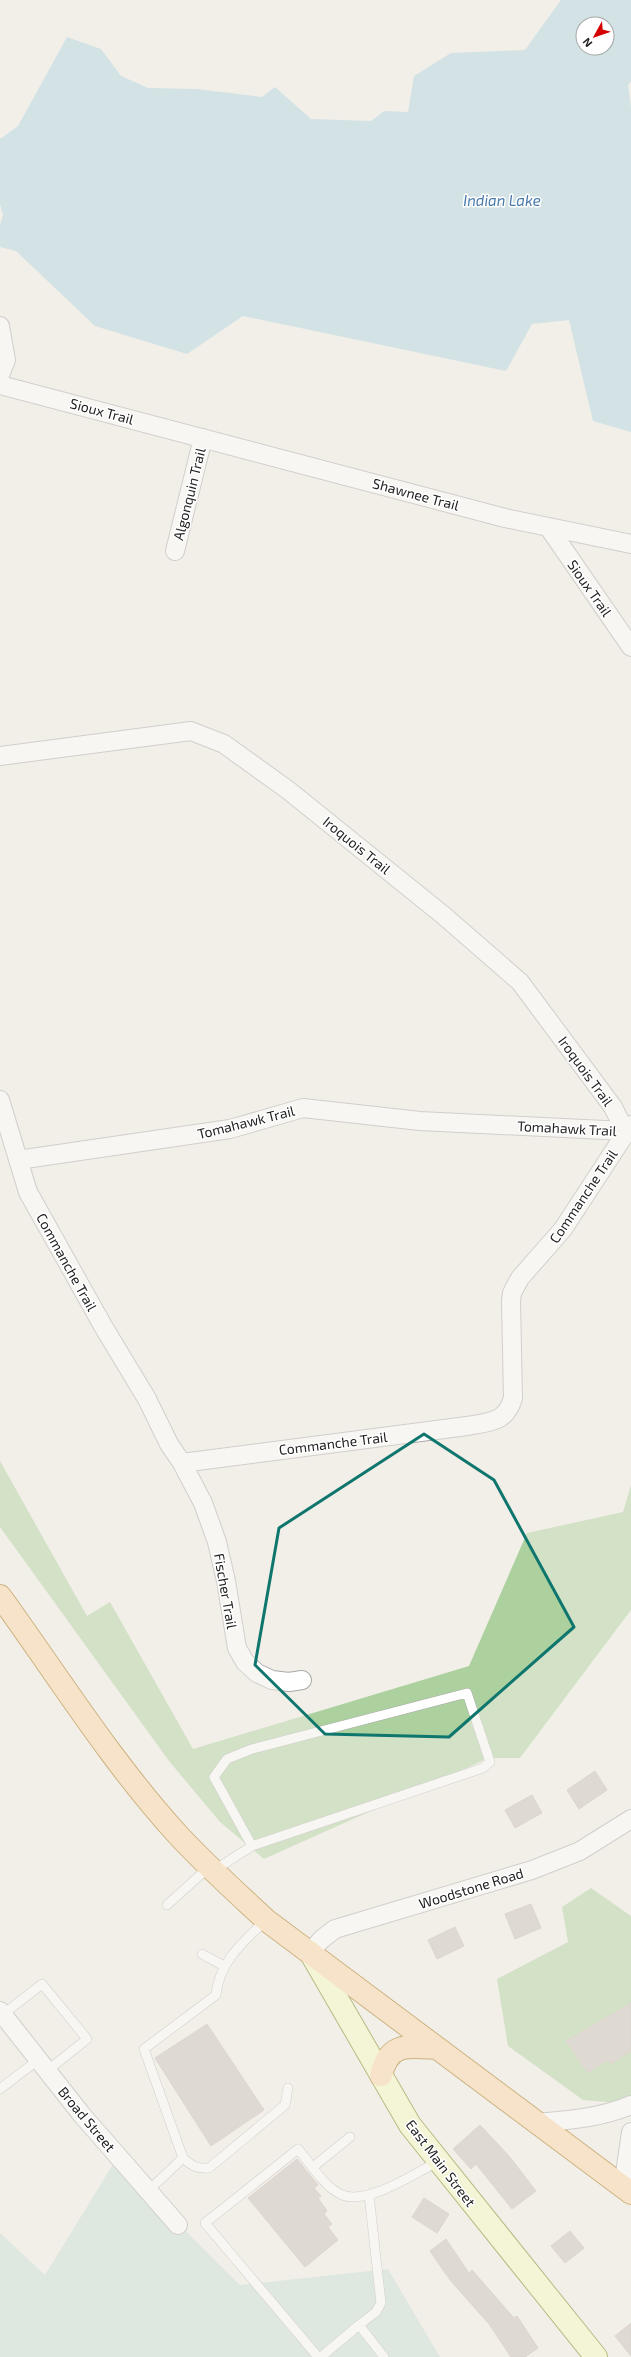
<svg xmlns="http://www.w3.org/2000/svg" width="631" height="2357" viewBox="0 0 631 2357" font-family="'Exo 2',sans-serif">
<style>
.forest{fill:#add19e}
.wetland{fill:#c6e0d4}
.water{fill:#aad3df;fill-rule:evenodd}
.building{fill:#c7bfb8;stroke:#c4b6ab}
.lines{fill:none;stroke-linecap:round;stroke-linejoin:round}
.lane-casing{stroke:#a9a9a9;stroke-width:10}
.street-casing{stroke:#a9a9a9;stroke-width:20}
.secondary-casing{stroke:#707d05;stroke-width:24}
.primary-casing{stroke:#a06b00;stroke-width:24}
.lane{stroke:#fff;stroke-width:9}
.street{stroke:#fff;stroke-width:18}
.secondary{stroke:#f7fabf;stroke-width:22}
.primary{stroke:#fcd6a4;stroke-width:22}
.marked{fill:none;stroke:#0f766e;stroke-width:3;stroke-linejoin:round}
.labels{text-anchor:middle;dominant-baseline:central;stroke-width:3;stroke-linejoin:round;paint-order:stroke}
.street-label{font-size:14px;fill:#222;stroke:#fff}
.water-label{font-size:15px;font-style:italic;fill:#4a7aab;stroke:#fff}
</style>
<rect width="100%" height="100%" fill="#f2efe9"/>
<path class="forest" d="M 0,1461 L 87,1616 L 110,1602 L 193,1749 L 469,1666 L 527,1533 L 623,1512 L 631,1485 L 631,1610 L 520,1758 L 489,1758 L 264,1859 L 220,1822 L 169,1761 L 0,1527 Z
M 591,1888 L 631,1916 L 631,2104 L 583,2100 L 508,2046 L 497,1979 L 568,1942 L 562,1907 Z"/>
<path class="wetland" d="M 115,2161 L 240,2285 L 388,2269 L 440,2357 L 0,2357 L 0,2233 L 45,2275 Z"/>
<path class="water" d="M 561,0 L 631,0 L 631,81 L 628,85 L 631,107 L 631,432 L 593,421 L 569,320 L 532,324 L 506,371 L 243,316 L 187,354 L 95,326 L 16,251 L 0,247 L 0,225 L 3,215 L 0,204 L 0,139 L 18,126 L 67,37 L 101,49 L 121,76 L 148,88 L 197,89 L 262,97 L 275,87 L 311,119 L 371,121 L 384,111 L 408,112 L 414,76 L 451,53 L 525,50 ZM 583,24 L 607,24 L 607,48 L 583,48 Z"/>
<path class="building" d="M 595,1771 L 607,1790 L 579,1809 L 567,1790 Z
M 532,1795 L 542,1813 L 515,1828 L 505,1810 Z
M 531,1904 L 541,1928 L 515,1939 L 505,1914 Z
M 455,1927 L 464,1946 L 437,1959 L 428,1940 Z
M 631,2003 L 631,2051 L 611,2064 L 607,2060 L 588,2073 L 566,2041 Z
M 207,2024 L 264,2110 L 211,2146 L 155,2058 Z
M 480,2125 L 509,2156 L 536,2191 L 512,2209 L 476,2164 L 471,2169 L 453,2149 Z
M 297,2159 L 318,2185 L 314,2188 L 321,2196 L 318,2198 L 327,2211 L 324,2214 L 332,2224 L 328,2227 L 338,2240 L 305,2267 L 248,2198 Z
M 424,2198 L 449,2214 L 437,2233 L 412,2217 Z
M 570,2231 L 584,2248 L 565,2263 L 551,2246 Z
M 446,2239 L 469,2273 L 472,2270 L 514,2318 L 517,2316 L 538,2348 L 525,2357 L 511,2357 L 489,2324 L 450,2280 L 430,2251 Z
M 631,2323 L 631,2356 L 615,2336 Z"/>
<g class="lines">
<defs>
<path id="lane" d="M 213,1871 L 252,1846 L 483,1768 L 490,1762 L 467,1693 L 252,1749 L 227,1759 L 214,1777 L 252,1846
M 167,1905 L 209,1867
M 202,1954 L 224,1966
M 1,2016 L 42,1984 L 87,2039 L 47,2071
M 0,2089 L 38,2060
M 183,2158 C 192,2166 197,2169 209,2168 L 285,2105 L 288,2088
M 313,2167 L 350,2137
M 148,2191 L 183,2158 L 144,2049 L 216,1995 C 219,1962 243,1942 266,1920
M 369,2195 L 381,2303 L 376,2312 L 359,2325 L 384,2357
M 318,2357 L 205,2223 L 298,2149 C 310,2163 324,2187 342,2195 C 369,2205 415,2173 439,2161
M 321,2357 L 359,2325"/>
<path id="street" d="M 0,326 L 6,360 L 0,375
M 0,385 L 505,518 L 631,544
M 549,528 L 631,647
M 175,551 L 203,438
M 0,756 L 191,731 L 224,744 L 288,790 L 443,915 L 520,982 L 613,1107 L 625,1131
M 0,1100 L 28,1192 L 103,1326 L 147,1399 L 169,1444 L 182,1463 L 203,1503 L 217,1542 L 226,1581 L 237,1648 L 245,1662 L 257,1673 L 272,1680 L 289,1682 L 302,1680
M 18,1160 L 230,1129 L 303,1108 L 420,1121 L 625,1131
M 182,1463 L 467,1426 C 489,1422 506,1423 513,1398 L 511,1301 L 512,1293 L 520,1278 L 563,1229 L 631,1125
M 310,1952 L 322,1939 L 335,1929 L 532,1870 L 580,1851 L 631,1819
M 0,2011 L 82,2115 L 178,2225
M 536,2123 C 568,2120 601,2118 631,2105
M 623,2187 L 631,2132"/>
<path id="secondary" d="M 310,1952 L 410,2125 L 596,2357"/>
<path id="primary" d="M 0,1596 C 58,1676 112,1763 179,1836 C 207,1866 237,1893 266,1920 L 631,2193
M 381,2075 C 389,2042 408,2046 436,2048"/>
</defs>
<use href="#lane" class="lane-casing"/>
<use href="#street" class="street-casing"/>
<use href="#secondary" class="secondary-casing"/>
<use href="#primary" class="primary-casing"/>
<use href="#lane" class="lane"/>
<use href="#street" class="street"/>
<use href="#secondary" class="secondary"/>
<use href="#primary" class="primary"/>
</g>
<path d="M0 0H631V2357H0ZM 424,1434 L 494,1480 L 574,1627 L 449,1737 L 325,1734 L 255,1665 L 279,1528 Z" fill="#f2efe9" fill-opacity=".55" fill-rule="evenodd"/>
<path class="marked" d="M 424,1434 L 494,1480 L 574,1627 L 449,1737 L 325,1734 L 255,1665 L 279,1528 Z"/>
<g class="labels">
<g class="street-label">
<text transform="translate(102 411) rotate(15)">Sioux Trail</text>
<text transform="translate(189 494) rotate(-76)">Algonquin Trail</text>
<text transform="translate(416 494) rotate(15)">Shawnee Trail</text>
<text transform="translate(590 588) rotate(55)">Sioux Trail</text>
<text transform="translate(357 845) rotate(39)">Iroquois Trail</text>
<text transform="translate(586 1071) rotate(54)">Iroquois Trail</text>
<text transform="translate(246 1122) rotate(-14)">Tomahawk Trail</text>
<text transform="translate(567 1128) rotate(3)">Tomahawk Trail</text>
<text transform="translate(583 1196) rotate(-56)">Commanche Trail</text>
<text transform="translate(67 1262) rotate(61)">Commanche Trail</text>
<text transform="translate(333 1443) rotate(-7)">Commanche Trail</text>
<text transform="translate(226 1591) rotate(80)">Fischer Trail</text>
<text transform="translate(471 1888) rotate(-17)">Woodstone Road</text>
<text transform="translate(87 2119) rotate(50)">Broad Street</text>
<text transform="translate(441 2163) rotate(53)">East Main Street</text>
</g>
<g class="water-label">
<text x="502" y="200">Indian Lake</text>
</g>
</g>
<g transform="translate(595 36) rotate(230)"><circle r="19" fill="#ffffff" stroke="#a7a7a7"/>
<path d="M0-3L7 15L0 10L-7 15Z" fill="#d40000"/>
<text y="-6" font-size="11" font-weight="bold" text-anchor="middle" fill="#222222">N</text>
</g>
</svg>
